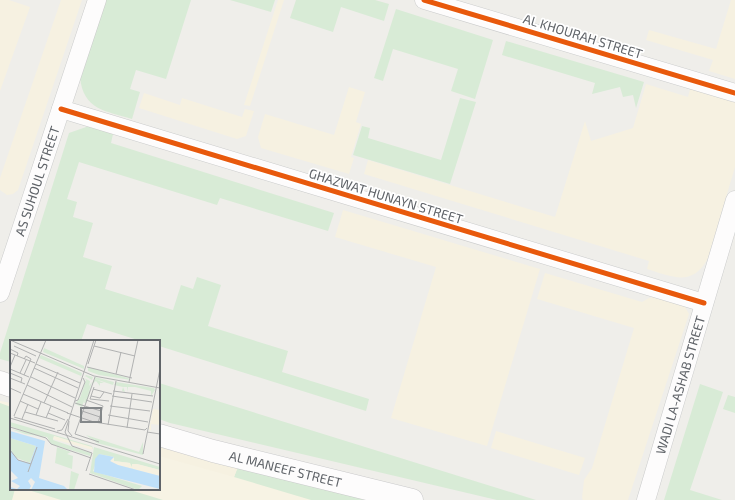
<svg xmlns="http://www.w3.org/2000/svg" width="735" height="500" viewBox="0 0 735 500" font-family="'Exo 2',sans-serif">
<style>
.commercial{fill:#f7f3e4}
.green{fill:#d8ebd6}
.sand{fill:#f6f1e1}
.lines{fill:none;stroke-linecap:round;stroke-linejoin:round}
.street-casing{stroke:#cbcccc;stroke-width:19}
.secondary-casing{stroke:#cacacb;stroke-width:23}
.street{stroke:#fdfcfc;stroke-width:18}
.secondary{stroke:#fdfcfc;stroke-width:22}
.cycleway-casing{stroke:#fff;stroke-width:8}
.cycleway{stroke:#e8590c;stroke-width:5}
.labels{text-anchor:middle;dominant-baseline:central;stroke-width:3.5;stroke-linejoin:round;paint-order:stroke}
.street-label{font-size:13px;fill:#5f6368;stroke:#fff}
.inset-road{fill:none;stroke:#b1b2b2;stroke-width:1}
.view{fill:#84888a;fill-opacity:0.15;stroke:#84888a;stroke-width:2}
.inset-edge{fill:none;stroke:#5f6368;stroke-width:2}
</style>
<rect width="100%" height="100%" fill="#efeeea"/>
<path class="commercial" d="M 0,401 L 11,403 L 11,489 L 159,489 L 159,446 L 365,500 L 0,500 Z"/>
<path class="green" d="M 105,0 L 191,0 L 166,79 L 136,70 L 130,89 L 140,92 L 132,119 C 106,111 83,110 80,77 Z
M 230,0 L 275,0 L 271,12 Z
M 296,0 L 375,0 L 389,4 L 384,21 L 341,7 L 333,32 L 290,18 Z
M 396,9 L 493,40 L 475,99 L 451,91 L 458,69 L 393,49 L 383,81 L 374,78 Z
M 506,41 L 644,82 L 636,108 L 633,95 L 623,97 L 620,87 L 592,94 L 595,83 L 502,55 Z
M 460,98 L 476,102 L 450,184 L 353,155 L 362,126 L 370,128 L 368,138 L 441,160 Z
M 89,126 L 113,134 L 111,143 L 334,213 L 328,231 L 220,198 L 217,205 L 79,162 L 67,199 L 77,202 L 73,217 L 93,223 L 83,257 L 112,266 L 105,289 L 173,310 L 181,285 L 193,289 L 197,277 L 221,285 L 208,326 L 288,351 L 282,372 L 369,399 L 366,411 L 159,346 L 159,341 L 141,341 L 87,324 L 81,341 L 11,341 L 11,362 L 0,359 L 0,353 L 69,133 Z
M 159,383 L 536,500 L 497,500 L 170,423 L 159,419 Z
M 700,384 L 723,392 L 690,490 L 722,500 L 664,500 Z
M 728,395 L 735,397 L 735,413 L 723,409 Z
M 0,403 L 11,407 L 11,489 L 15,489 L 12,500 L 0,500 Z
M 239,464 L 384,500 L 311,500 L 234,477 Z
M 25,489 L 127,489 L 163,500 L 61,500 Z"/>
<path class="sand" d="M 0,0 L 9,0 L 30,7 L 0,91 Z
M 61,0 L 82,0 L 18,190 L 13,194 L 7,195 L 0,190 L 0,178 Z
M 278,0 L 284,0 L 250,106 L 244,105 Z
M 731,0 L 735,0 L 735,79 L 709,71 L 713,60 L 646,40 L 649,30 L 716,49 Z
M 646,84 L 688,97 L 691,86 L 735,99 L 735,167 L 708,258 C 693,287 673,277 647,269 L 649,261 L 364,174 L 368,160 L 555,217 L 585,121 L 591,141 L 633,128 Z
M 349,87 L 365,92 L 356,122 L 361,124 L 351,157 L 354,158 L 349,174 L 261,148 L 258,137 L 265,114 L 334,135 Z
M 144,93 L 180,105 L 182,98 L 242,117 L 245,109 L 254,111 L 246,136 L 237,139 L 139,108 Z
M 343,210 L 540,269 L 487,446 L 391,418 L 436,267 L 335,237 Z
M 545,273 L 642,302 L 649,298 L 661,294 L 683,303 L 689,314 L 628,500 L 583,500 L 582,498 L 584,480 L 592,468 L 634,328 L 537,299 Z
M 496,431 L 585,458 L 579,475 L 491,448 Z
M 159,441 L 239,464 L 234,477 L 159,456 Z"/>
<g class="lines">
<defs>
<g id="street">
<path d="M 424,0 L 735,93"/>
<path d="M 61,109 L 704,303"/>
<path id="s1" d="M 0,293 L 97,0"/>
<path id="s2" d="M 646,500 L 735,200"/>
</g>
<g id="secondary">
<path d="M 0,382 L 11,386"/>
<path id="s3" d="M 159,435 L 213,451 L 412,500"/>
</g>
</defs>
<use href="#street" class="street-casing"/>
<use href="#secondary" class="secondary-casing"/>
<use href="#street" class="street"/>
<use href="#secondary" class="secondary"/>
<defs>
<path id="cycleway" d="M 424,0 L 735,93
M 61,109 L 704,303"/>
</defs>
<use href="#cycleway" class="cycleway-casing"/>
<use href="#cycleway" class="cycleway"/>
</g>
<g class="labels">
<g class="street-label">
<text transform="translate(583 36) rotate(17)">AL KHOURAH STREET</text>
<text stroke="none"><textPath href="#s1" startOffset="118">AS SUHOUL STREET</textPath></text>
<text transform="translate(386 196) rotate(17)">GHAZWAT HUNAYN STREET</text>
<text stroke="none"><textPath href="#s2" startOffset="120">WADI LA-ASHAB STREET</textPath></text>
<text stroke="none"><textPath href="#s3" startOffset="131">AL MANEEF STREET</textPath></text>
</g>
</g>
<g transform="translate(10 340)">
<rect width="150" height="150" fill="#efeeea"/>
<path d="M 34,8 L 74,26 L 74,29 L 33,12 ZM 31,15 L 72,33 L 70,41 L 71,36 L 29,18 ZM 78,27 L 118,38 L 121,40 L 89,35 L 78,31 ZM 76,35 L 83,37 L 82,40 L 75,36 L 74,38 L 80,41 L 79,46 L 82,42 L 78,54 L 85,37 L 104,42 L 103,45 L 85,39 L 94,43 L 90,43 L 90,46 L 86,41 L 82,44 L 77,62 L 74,63 L 75,58 L 72,67 L 65,64 L 70,58 L 76,40 L 74,38 ZM 106,42 L 144,48 L 145,50 L 141,56 L 141,51 L 125,47 L 118,47 L 117,52 L 117,47 L 113,47 L 115,52 L 112,51 L 113,47 L 104,45 ZM 0,82 L 82,106 L 83,109 L 44,96 L 43,100 L 81,113 L 80,116 L 41,104 L 37,97 L 15,94 L 1,89 L 16,92 L 0,86 ZM 76,95 L 129,112 L 133,102 L 133,115 L 87,103 ZM 0,98 L 26,106 L 20,123 L 7,118 L 0,109 ZM 47,107 L 61,112 L 57,114 L 63,116 L 62,129 L 45,123 ZM 84,107 L 150,127 L 150,130 L 127,124 L 123,125 L 124,129 L 117,127 L 120,123 L 104,121 L 104,117 L 89,114 L 83,131 L 132,146 L 128,150 L 80,133 ZM 61,131 L 69,134 L 64,150 L 59,150 Z" fill="#d8ebd6"/>
<path d="M 143,69 L 150,70 L 150,85 L 141,84 L 141,91 L 139,89 ZM 44,96 L 82,107 L 83,110 L 43,99 ZM 100,117 L 104,117 L 104,121 L 120,123 L 122,127 L 122,124 L 127,124 L 150,130 L 150,136 L 108,125 L 101,122 Z" fill="#f6f1e1"/>
<path d="M 0,91 L 35,101 L 29,138 L 54,146 L 58,150 L 21,150 L 25,142 L 21,138 L 18,141 L 21,146 L 19,150 L 0,150 L 0,147 L 7,149 L 10,146 L 1,141 L 8,138 L 0,130 L 0,109 L 8,120 L 20,123 L 26,106 L 0,98 ZM 89,114 L 104,117 L 100,121 L 108,125 L 150,136 L 150,149 L 84,132 L 85,119 Z" fill="#bfe0f9"/>
<path class="inset-road" d="M 0,0 L 84,36 L 150,48M 4,6 L 26,16M 84,6 L 125,16M 0,9 L 8,13 L 7,16M 0,13 L 25,23M 26,24 L 70,43M 78,24 L 86,0M 0,27 L 5,15M 77,27 L 122,38M 24,28 L 68,48M 0,29 L 19,37M 0,33 L 12,38 L 11,42M 10,33 L 16,20M 106,34 L 111,12M 14,35 L 21,19 L 16,16 L 14,19M 21,37 L 65,58M 85,37 L 65,94 L 89,102M 0,38 L 15,44M 119,42 L 128,0M 17,45 L 62,67M 84,47 L 80,59 L 99,61M 0,48 L 11,53M 83,49 L 102,54M 103,51 L 143,56M 13,54 L 58,73M 81,56 L 90,58 L 94,52M 102,56 L 142,62M 76,60 L 93,66 L 88,83M 10,61 L 28,69M 65,61 L 68,60 L 75,42 L 73,38M 34,63 L 48,32M 65,63 L 91,71M 100,66 L 140,71M 72,71 L 90,77M 15,72 L 48,81M 38,73 L 55,80M 57,73 L 84,82 L 135,90 L 137,88M 26,75 L 31,62M 98,75 L 138,82M 4,76 L 36,0M 4,77 L 45,89M 0,78 L 150,124M 36,78 L 41,66M 12,79 L 18,64M 59,81 L 58,91 L 62,96M 98,85 L 106,41M 0,87 L 36,98 L 41,104 L 81,118M 117,88 L 122,54M 47,91 L 52,90 L 58,79M 137,92 L 150,94M 0,110 L 8,120 L 21,124M 82,113 L 62,106 L 55,92 L 84,0M 133,114 L 150,29M 76,131 L 82,113M 18,132 L 27,107M 79,134 L 126,150"/>
<path class="view" d="M 71,68 L 91,68 L 91,82 L 71,82 Z"/>
<rect width="150" height="150" class="inset-edge"/>
</g>
</svg>
